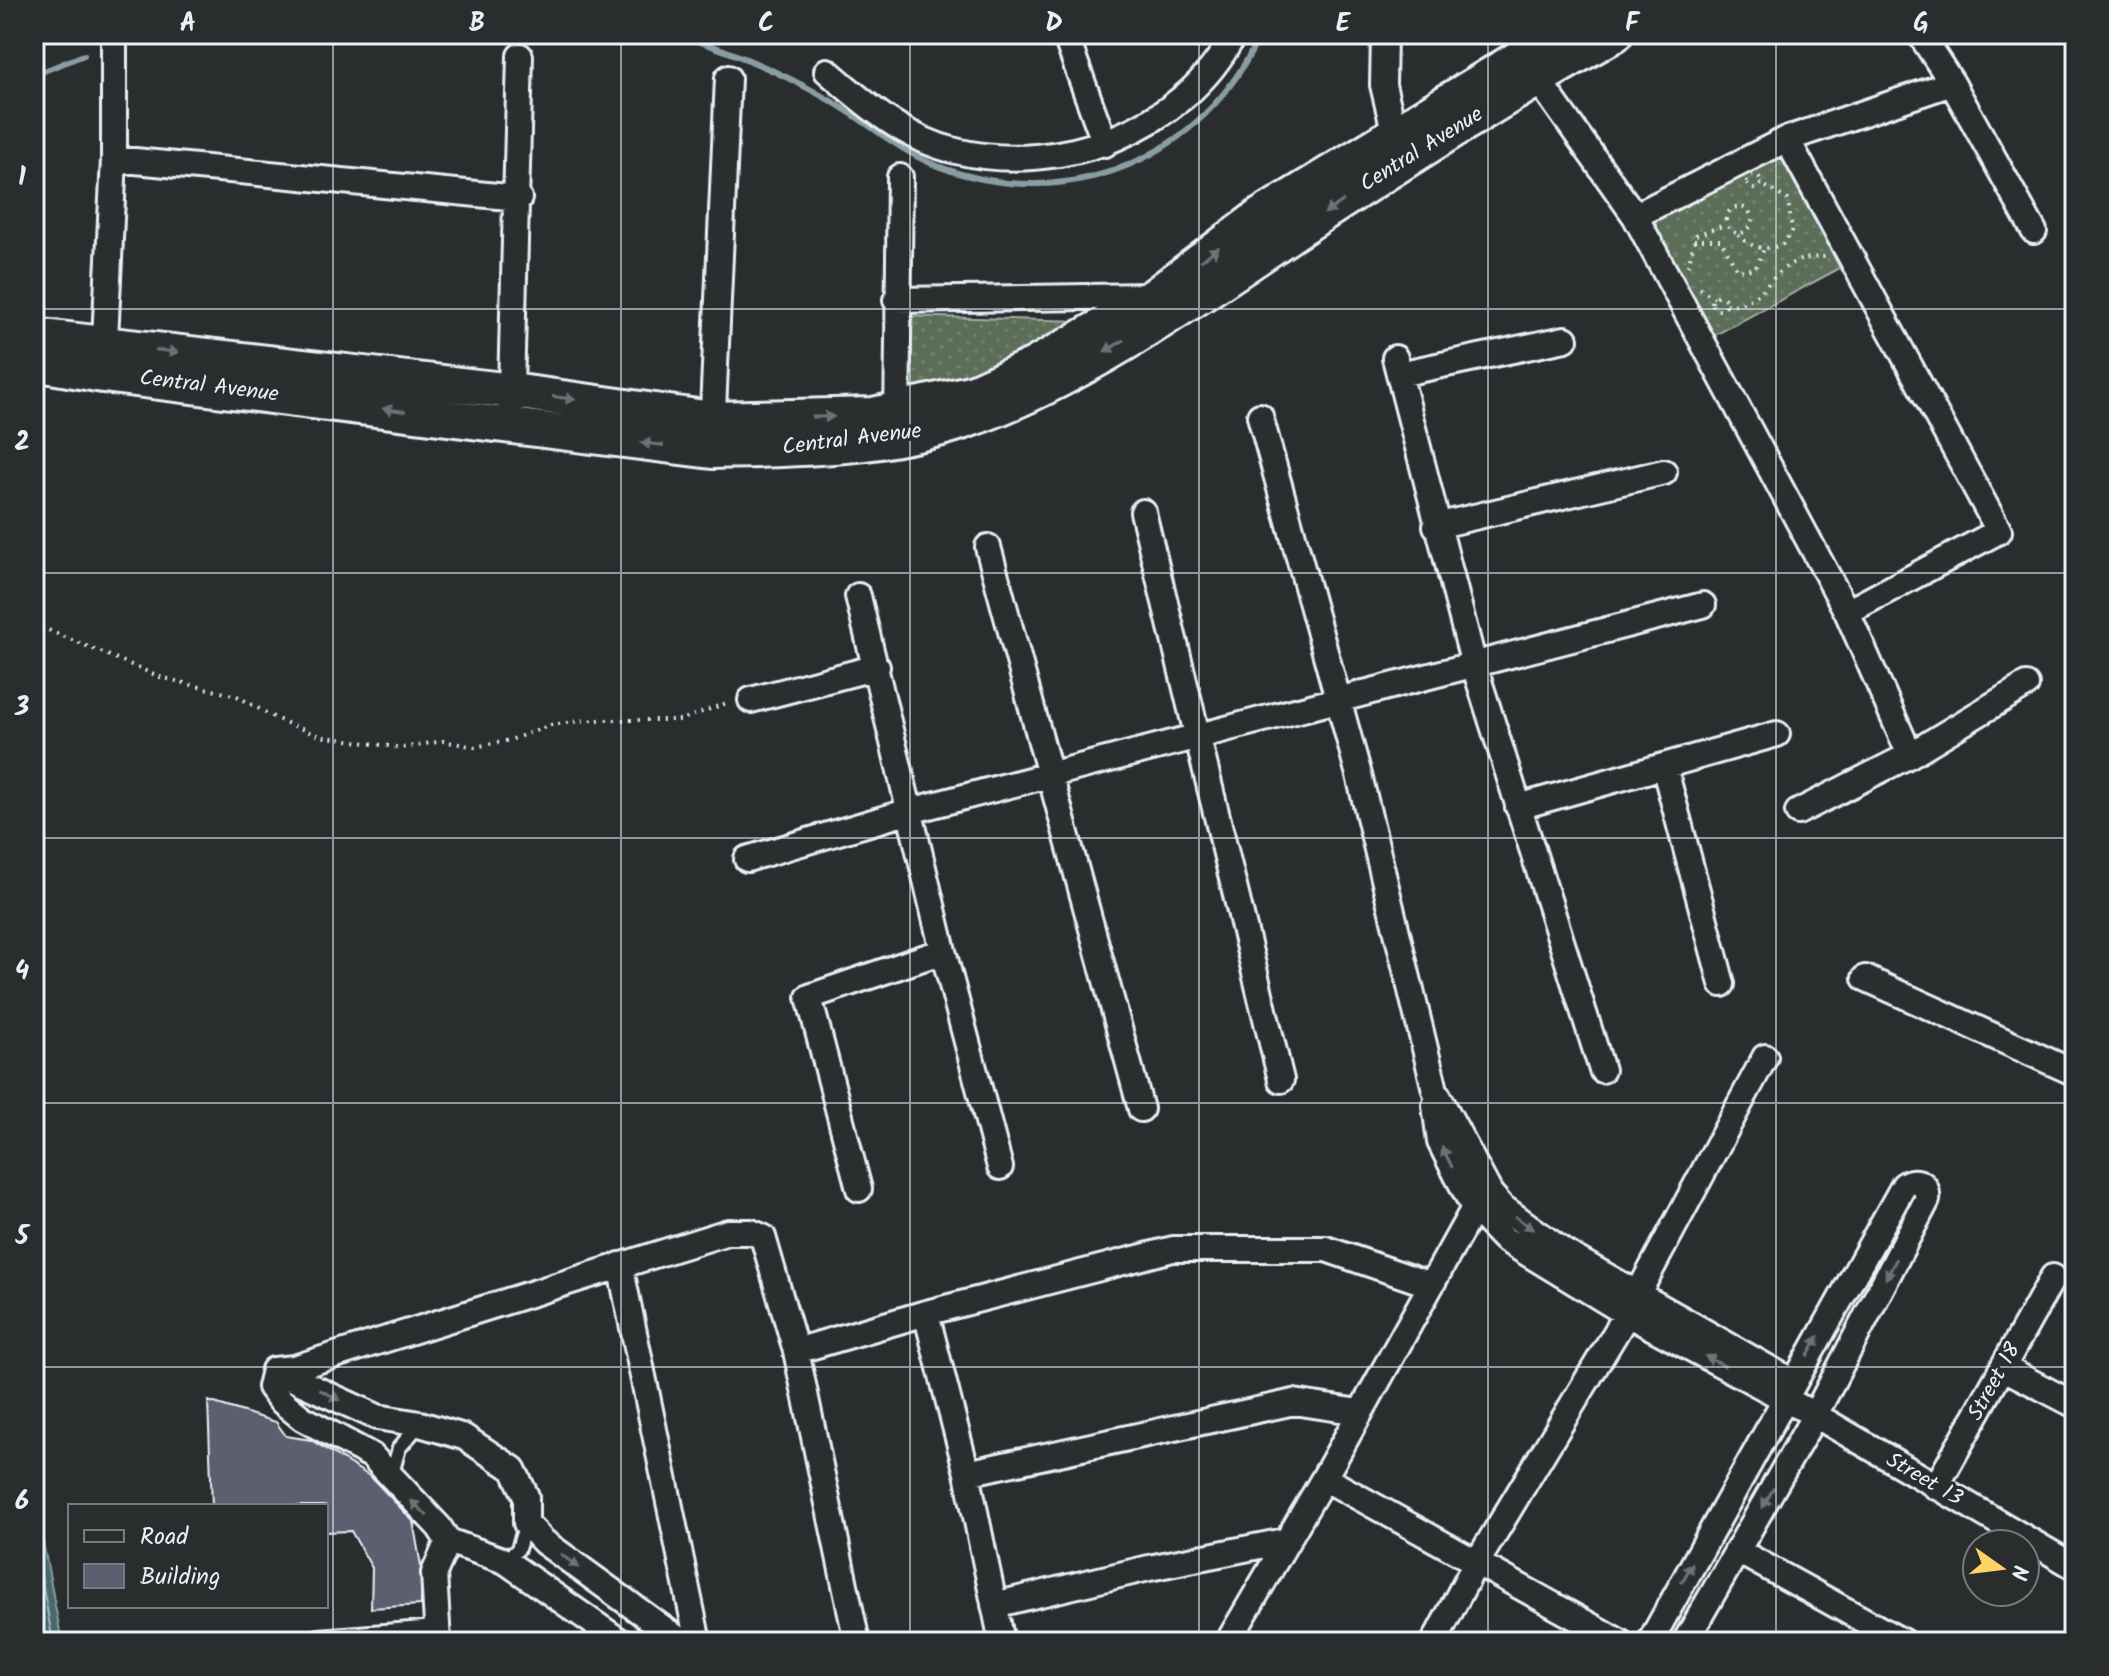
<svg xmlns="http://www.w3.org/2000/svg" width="2109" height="1676" viewBox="0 0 2109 1676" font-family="Kalam,sans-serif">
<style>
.grass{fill:url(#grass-dots);stroke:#a2b0a8;stroke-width:2}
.water{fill:#49676b;stroke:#899ea3;stroke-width:2}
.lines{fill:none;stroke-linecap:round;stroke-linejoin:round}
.shore{stroke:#a8bac0;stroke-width:2}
.stream{stroke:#899ea3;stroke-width:6}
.building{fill:#5c5e70;stroke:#e8f1f8;stroke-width:2}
.lane-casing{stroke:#e8f1f8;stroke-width:18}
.street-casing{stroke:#e8f1f8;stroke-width:30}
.secondary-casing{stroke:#e8f1f8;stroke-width:40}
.path{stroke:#e8f1f8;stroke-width:4;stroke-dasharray:2 6;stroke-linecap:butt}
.lane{stroke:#2a2d2e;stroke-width:12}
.street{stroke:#2a2d2e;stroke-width:24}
.secondary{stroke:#2a2d2e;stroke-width:34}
.oneway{fill:#6c7275}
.grid{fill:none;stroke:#e8f1f8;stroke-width:2;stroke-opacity:0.55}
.labels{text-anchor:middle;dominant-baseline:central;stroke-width:6;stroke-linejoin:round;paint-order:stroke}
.street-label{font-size:22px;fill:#e8f1f8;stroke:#2a2d2e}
.neatline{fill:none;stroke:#e8f1f8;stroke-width:3}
.grid-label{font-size:26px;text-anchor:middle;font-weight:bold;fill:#e8f1f8}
</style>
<defs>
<pattern id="grass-dots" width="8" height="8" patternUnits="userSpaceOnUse" patternTransform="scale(2)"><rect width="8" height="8" fill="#5b6e58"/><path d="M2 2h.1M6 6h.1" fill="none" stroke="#738371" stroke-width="1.8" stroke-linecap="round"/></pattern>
</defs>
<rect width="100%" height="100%" fill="#2a2d2e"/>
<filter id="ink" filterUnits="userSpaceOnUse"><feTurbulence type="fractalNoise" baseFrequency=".0125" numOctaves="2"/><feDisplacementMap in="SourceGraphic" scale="16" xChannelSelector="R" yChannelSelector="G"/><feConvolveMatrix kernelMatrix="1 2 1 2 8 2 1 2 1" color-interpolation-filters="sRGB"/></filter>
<g filter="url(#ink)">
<path class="grass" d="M 1776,148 L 1840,268 L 1708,339 L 1644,219 Z
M 903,316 L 1080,321 L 991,372 L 902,403 Z"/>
<path class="water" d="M 34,1495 L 62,1642 L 34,1642 Z"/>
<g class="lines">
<path class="shore" d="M 34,1538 L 53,1642"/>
<path class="stream" d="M 675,34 C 730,50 781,72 831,101 C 868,122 899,152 940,167 C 1068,215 1205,159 1260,34
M 34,75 L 84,55"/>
</g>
<path class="building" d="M 208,1401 L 276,1422 L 286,1436 L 311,1440 L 371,1477 L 413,1521 L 421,1566 L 421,1605 L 371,1608 L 372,1568 L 351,1531 L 326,1532 L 326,1506 L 212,1506 Z"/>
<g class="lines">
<defs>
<path id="lane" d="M 392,1474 L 399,1448 L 420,1424
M 505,1561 L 518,1549 L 526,1523"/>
<path id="street" d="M 1065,34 L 1105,144
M 1384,34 L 1383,85 L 1398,147
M 1920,34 L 1952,83 L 2034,231
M 1530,68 L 1635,216 L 1847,612 L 1910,755
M 827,71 C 865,104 904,139 956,151 C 1059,176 1184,131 1234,34
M 1787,139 L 1999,531 L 1847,612
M 114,159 L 519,198
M 1635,216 L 1787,139 L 1952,83
M 896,300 L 1150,296
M 1395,358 L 1474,665 L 1602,1070
M 104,359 L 114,159 L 114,34
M 1399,374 L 1565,339
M 1260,416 L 1359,775 L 1435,1090 L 1490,1193 L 1501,1206 L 1564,1252 L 1793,1382
M 897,423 L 900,177
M 510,425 L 520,56
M 712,433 L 728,78
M 1143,512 L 1281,1080
M 1436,526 L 1664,472
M 988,547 L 1141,1109
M 858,596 L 943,951 L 1000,1167
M 751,700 L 877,667
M 1664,766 L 1722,984
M 1518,807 L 1777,734
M 1798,812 L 1910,755 L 2026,685
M 747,859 L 910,811 L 1703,605
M 1865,978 L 2075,1073
M 1435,1105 L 1440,1142 L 1450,1162 L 1474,1208 L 1504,1239 L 1627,1314 L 1815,1415 L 2075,1567
M 859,1189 L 809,997 L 943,951
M 620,1265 L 698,1642
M 926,1313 L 967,1473 L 1002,1642
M 2004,1368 L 2075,1405
M 274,1370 L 294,1368 L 728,1232 L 751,1232 L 763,1237 L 796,1351
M 967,1473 L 1294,1402 L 1359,1412
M 1324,1478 L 1620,1642
M 1936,1487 L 2053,1277
M 1738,1551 L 1903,1642
M 994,1605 L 1149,1568 L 1285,1541
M 319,1642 L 437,1633
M 438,1642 L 434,1573 L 448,1541
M 621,1642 L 505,1561 L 448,1541 L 439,1527 L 372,1456 L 302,1418 L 280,1400 L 270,1387 L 274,1370 L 377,1417 L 420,1424 L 464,1437 L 513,1469 L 526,1496 L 526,1523 L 544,1542 L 682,1642
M 857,1642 L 796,1351 L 926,1313 L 1173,1249 L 1326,1249 L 1431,1285
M 1228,1642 L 1324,1478 L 1474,1208
M 1434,1642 L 1470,1574 L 1627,1314 L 1765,1057
M 1650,1642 L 1904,1185 C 1917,1177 1929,1184 1927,1200 L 1815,1415 L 1685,1642"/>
<path id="secondary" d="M 34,336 L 512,391 L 712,419 L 873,415 L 974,392 L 1034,365 L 1154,296 L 1260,216 L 1558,34
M 34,363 L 103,375 L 712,451 C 796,449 883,449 964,421 C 1075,384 1197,298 1295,232 C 1400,163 1505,96 1615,34"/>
</defs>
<use href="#lane" class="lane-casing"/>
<use href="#street" class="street-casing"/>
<use href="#secondary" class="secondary-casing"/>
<path class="path" d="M1747 182a7 7 0 1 1 14 0a7 7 0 1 1-14 0Z
M1726 220a13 13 0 1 1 26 0a13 13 0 1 1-26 0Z
M 1738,235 C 1752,248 1765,252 1783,244 L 1792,231 L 1788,200 L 1760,183
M 1694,240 L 1721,240 L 1736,268 L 1744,271 L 1756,267 L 1764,249
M 1688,266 L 1696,235 L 1725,225
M 1700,288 L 1714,298
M1712 303a7 7 0 1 1 14 0a7 7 0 1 1-14 0Z
M 1726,304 C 1755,310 1768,278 1789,265 C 1801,258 1814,257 1827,257
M 34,624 L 160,677 L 237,696 L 277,719 L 319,736 L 402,748 L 443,741 L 475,747 L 510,740 L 551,725 L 587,720 L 681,720 L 729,702"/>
<use href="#lane" class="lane"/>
<use href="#street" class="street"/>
<use href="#secondary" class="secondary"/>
</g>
<defs><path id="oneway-solid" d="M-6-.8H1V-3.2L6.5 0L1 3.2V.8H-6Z" transform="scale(2)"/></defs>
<g class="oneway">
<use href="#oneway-solid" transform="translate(1334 207) rotate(146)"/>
<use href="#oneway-solid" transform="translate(1210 254) rotate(-37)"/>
<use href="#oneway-solid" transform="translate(1114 346) rotate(149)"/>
<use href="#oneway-solid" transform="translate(167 351) rotate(7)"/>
<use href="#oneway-solid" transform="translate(564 398) rotate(8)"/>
<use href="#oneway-solid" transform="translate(394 410) rotate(-172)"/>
<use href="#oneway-solid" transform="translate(823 417) rotate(-1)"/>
<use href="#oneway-solid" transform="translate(652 444) rotate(-173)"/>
<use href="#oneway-solid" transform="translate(1447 1157) rotate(-117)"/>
<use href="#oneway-solid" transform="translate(1524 1223) rotate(36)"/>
<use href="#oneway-solid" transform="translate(1891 1269) rotate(118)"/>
<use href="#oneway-solid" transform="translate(1813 1346) rotate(-61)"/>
<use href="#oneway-solid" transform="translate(1715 1361) rotate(-152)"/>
<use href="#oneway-solid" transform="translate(330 1395) rotate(27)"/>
<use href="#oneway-solid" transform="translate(1768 1498) rotate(120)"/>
<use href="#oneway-solid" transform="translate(419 1508) rotate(-137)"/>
<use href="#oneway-solid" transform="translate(570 1561) rotate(36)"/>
<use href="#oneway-solid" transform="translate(1687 1573) rotate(-61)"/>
</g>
</g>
<path class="grid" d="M 333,34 L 333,1642M 621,34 L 621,1642M 910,34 L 910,1642M 1199,34 L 1199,1642M 1488,34 L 1488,1642M 1776,34 L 1776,1642M 34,309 L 2075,309M 34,573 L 2075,573M 34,838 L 2075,838M 34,1103 L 2075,1103M 34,1367 L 2075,1367"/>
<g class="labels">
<g class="street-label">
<text transform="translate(1422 150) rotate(-32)">Central Avenue</text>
<text transform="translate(209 387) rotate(7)">Central Avenue</text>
<text transform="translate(852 440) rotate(-7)">Central Avenue</text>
<text transform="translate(1995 1382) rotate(-61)">Street 18</text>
<text transform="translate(1924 1480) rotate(30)">Street 13</text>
</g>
</g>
<rect width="2109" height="1676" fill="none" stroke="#2a2d2e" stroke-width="88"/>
<rect x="68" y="1504" width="260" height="104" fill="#2a2d2e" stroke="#767b7f" stroke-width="2"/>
<rect x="84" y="1530" width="40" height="12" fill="#2a2d2e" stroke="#767b7f" stroke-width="2"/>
<text x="140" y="1544" font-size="24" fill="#e8f1f8">Road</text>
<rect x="84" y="1564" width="40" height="24" fill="#5c5e70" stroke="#767b7f" stroke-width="2"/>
<text x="140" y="1584" font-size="24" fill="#e8f1f8">Building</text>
<g transform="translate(2001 1568) rotate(104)"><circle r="38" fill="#2a2d2e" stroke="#767b7f" stroke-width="2"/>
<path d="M0-6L14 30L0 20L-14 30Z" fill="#ffd166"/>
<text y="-12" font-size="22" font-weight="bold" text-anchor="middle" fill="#e8f1f8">N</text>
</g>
<rect x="44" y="44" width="2021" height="1588" class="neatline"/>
<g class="grid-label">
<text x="188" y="31">A</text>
<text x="477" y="31">B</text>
<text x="766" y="31">C</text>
<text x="1054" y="31">D</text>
<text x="1343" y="31">E</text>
<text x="1632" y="31">F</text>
<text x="1921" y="31">G</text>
<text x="22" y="185">1</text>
<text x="22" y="450">2</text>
<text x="22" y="715">3</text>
<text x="22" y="979">4</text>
<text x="22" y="1244">5</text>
<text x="22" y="1509">6</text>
</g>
</svg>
